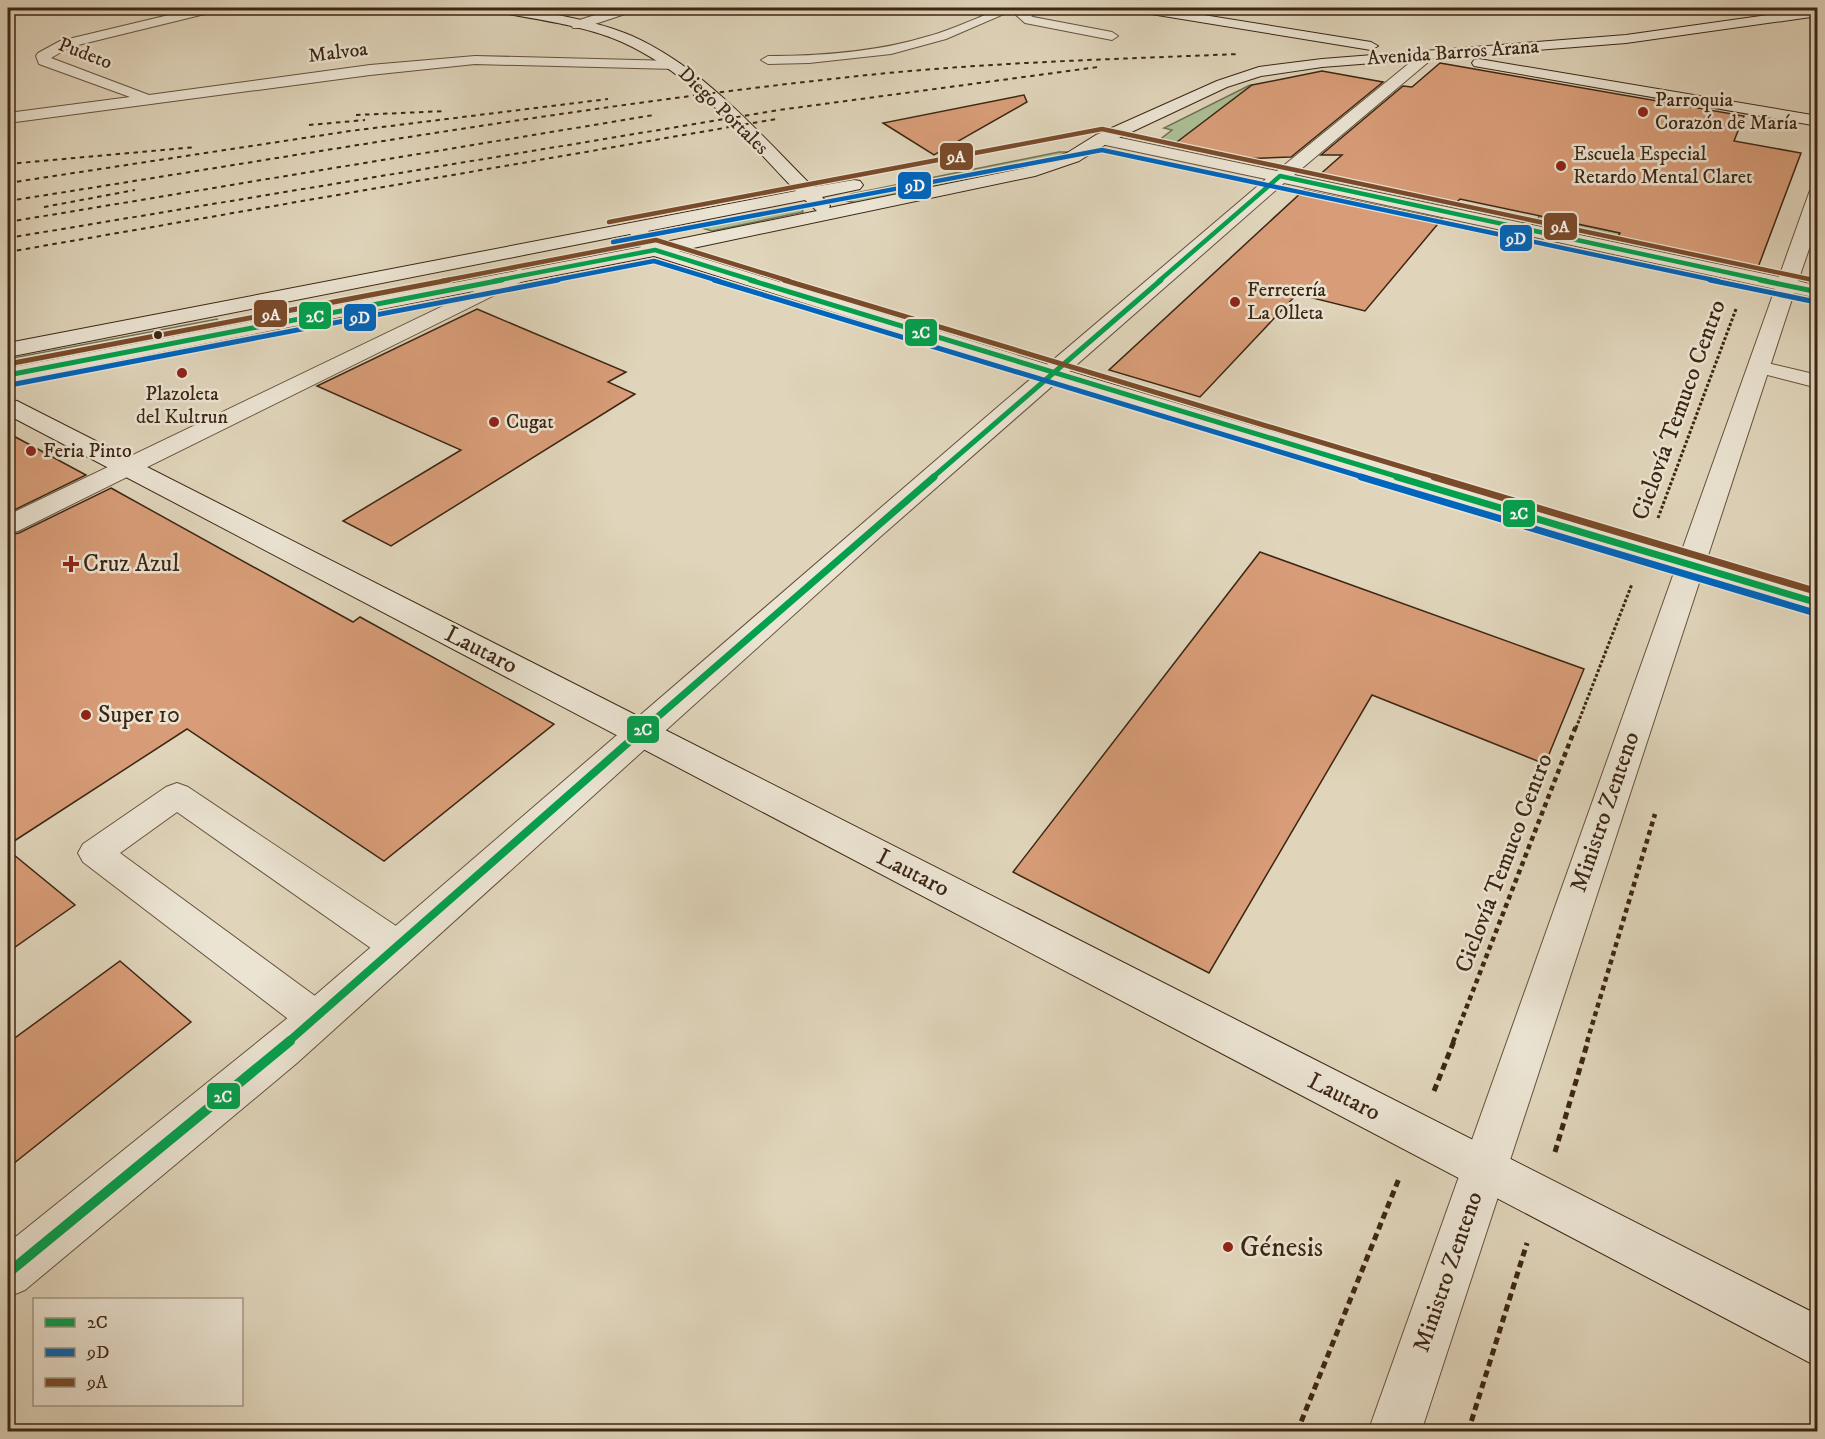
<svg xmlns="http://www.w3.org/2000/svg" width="1825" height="1439" viewBox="0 0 1825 1439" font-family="'IM FELL DW Pica',serif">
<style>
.green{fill:#acbe95;stroke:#747254;stroke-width:1.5}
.building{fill:#d89d78;stroke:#3c2613;stroke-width:1.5}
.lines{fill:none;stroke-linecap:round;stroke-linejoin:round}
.lane-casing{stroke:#65523d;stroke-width:2}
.street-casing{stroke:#65523d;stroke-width:2}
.secondary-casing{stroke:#3c2613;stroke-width:2}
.path-far2{stroke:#3c2613;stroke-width:3;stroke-dasharray:3 2;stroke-linecap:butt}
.path-far1{stroke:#3c2613;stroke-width:4.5;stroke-dasharray:5 4;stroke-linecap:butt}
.path{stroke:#3c2613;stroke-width:5;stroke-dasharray:7 4.5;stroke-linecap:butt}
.lane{fill:#ebe4d3;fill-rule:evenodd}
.street{fill:#ebe4d3;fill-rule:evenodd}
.secondary{fill:#ebe4d3;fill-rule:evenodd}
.rail{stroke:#3c2613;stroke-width:2;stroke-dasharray:4.5 4.5;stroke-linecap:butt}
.bus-1-far4-casing{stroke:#ebe4d3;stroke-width:7}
.bus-1-far3-casing{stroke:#ebe4d3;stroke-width:8}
.bus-1-far2-casing{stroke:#ebe4d3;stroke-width:10}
.bus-1-far1-casing{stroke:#ebe4d3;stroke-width:13}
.bus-1-casing{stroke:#ebe4d3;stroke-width:15}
.bus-2-far2-casing{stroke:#ebe4d3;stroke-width:7}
.bus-2-far1-casing{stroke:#ebe4d3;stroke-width:8}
.bus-2-casing{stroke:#ebe4d3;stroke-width:10}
.bus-3-far2-casing{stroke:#ebe4d3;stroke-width:7}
.bus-3-far1-casing{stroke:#ebe4d3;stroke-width:8}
.bus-3-casing{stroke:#ebe4d3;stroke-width:10}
.bus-1-far4{stroke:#03a04e;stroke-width:4.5}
.bus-1-far3{stroke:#03a04e;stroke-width:5}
.bus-1-far2{stroke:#03a04e;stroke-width:7}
.bus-1-far1{stroke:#03a04e;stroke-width:8}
.bus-1{stroke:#03a04e;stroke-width:10}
.bus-2-far2{stroke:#0065bd;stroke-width:4.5}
.bus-2-far1{stroke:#0065bd;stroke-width:5}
.bus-2{stroke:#0065bd;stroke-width:7}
.bus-3-far2{stroke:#7a4b2a;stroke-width:4.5}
.bus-3-far1{stroke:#7a4b2a;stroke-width:5}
.bus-3{stroke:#7a4b2a;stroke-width:7}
.poi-dot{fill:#8f2418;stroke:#ebe4d3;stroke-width:2}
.bus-dot{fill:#3c2613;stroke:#ebe4d3;stroke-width:2}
.labels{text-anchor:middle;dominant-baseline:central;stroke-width:5;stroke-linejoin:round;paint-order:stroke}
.far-street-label{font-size:20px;fill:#3c2613;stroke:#ebe4d3}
.far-poi-label{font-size:20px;fill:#3c2613;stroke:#ebe4d3;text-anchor:start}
.street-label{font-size:24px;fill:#3c2613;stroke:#ebe4d3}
.poi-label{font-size:24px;fill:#3c2613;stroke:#ebe4d3;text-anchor:start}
.near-poi-label{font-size:28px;fill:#3c2613;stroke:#ebe4d3;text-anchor:start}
.line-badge{stroke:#ebe4d3;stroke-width:2}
.badge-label{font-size:16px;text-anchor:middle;font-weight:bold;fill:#fff}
</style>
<rect width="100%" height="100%" fill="#e0d5bb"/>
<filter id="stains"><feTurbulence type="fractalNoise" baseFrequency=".00333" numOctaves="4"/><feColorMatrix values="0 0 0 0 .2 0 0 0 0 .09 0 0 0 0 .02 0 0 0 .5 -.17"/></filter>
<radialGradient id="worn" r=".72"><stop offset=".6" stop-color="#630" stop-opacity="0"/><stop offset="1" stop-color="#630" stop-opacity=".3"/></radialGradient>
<path class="green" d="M 1250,85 L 1254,85 L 1173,145 L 1158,141 L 1172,130 L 1164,128 Z
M 1059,152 L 1068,152 L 1070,156 L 1023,169 L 858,203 L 846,201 L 845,198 L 851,194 Z
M 796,208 L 802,209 L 803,212 L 712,231 L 702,228 Z
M 1539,216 L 1620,233 L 1616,240 L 1536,223 Z
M 217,319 L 223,329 L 13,368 L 8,359 Z"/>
<path class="building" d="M 1440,63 L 1744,116 L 1734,141 L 1801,153 L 1757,270 L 1616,240 L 1620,233 L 1460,199 L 1453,206 L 1317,177 L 1342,155 L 1321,155 L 1403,86 L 1412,87 Z
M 1322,71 L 1383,82 L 1291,157 L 1240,159 L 1173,145 L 1252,85 Z
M 1024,95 L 1027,102 L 934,155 L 883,123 Z
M 1304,190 L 1442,219 L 1365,311 L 1297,294 L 1200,397 L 1109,370 Z
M 477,309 L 626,372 L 608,382 L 635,394 L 391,546 L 343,521 L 461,450 L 317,386 Z
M 8,433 L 86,475 L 8,513 Z
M 111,488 L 353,622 L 360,617 L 554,724 L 384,861 L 187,729 L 8,845 L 8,535 L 19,533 Z
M 1260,552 L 1584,669 L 1545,764 L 1372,695 L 1209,973 L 1013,872 Z
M 8,850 L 75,905 L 8,952 Z
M 120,961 L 191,1022 L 8,1168 L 8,1043 Z"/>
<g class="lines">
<defs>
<path id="lane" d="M 1003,8 L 1018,8 L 946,39 L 891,54 L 809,63 L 768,64 L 761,60 L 768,56 C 822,56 877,52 929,36 C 954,29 978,17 1003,8 Z
M 1029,8 L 1044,8 L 1031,16 L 1033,17 L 1112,32 L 1118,36 L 1112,40 L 1025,23 L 1016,15 Z
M 1759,361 L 1818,375 L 1818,388 L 1752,371 L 1748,367 L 1752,363 Z
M 177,783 L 188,787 L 411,936 L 416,947 L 411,958 L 398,962 L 385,958 L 177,812 L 120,853 L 330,1007 L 336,1019 L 330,1031 L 317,1036 L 304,1031 L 83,862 L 78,853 L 83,844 L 166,787 Z"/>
<path id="street" d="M 198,8 L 219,8 L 217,11 L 70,47 L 51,58 L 149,95 L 370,65 L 475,56 L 675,61 L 682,65 L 675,69 L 475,64 L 370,75 L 8,123 L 8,113 L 130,97 L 39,64 L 36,56 L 38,53 L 60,41 Z
M 617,8 L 636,8 L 634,11 L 583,28 L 573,28 L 571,25 L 573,22 Z
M 1428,51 L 1435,55 L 1433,58 L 1294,175 L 1779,277 L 1809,193 L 1811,189 L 1818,188 L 1818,223 L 1798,281 L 1818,286 L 1818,298 L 1794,293 L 1421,1432 L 1368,1432 L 1775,289 L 1284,183 L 880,537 L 297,1063 L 25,1290 L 8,1297 L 8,1243 L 305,1004 L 1000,405 L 1266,179 L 1096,143 L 1094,139 L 1096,135 L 1102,134 L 1277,171 L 1423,52 Z
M 520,269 L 527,271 L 530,275 L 527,279 L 18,531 L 8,533 L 8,515 Z"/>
<path id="secondary" d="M 490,8 C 513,5 536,11 558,15 C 583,20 609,26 632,36 C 705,69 758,132 813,187 L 854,180 L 860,181 L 863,185 L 860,189 L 822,197 L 830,206 L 829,208 L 1025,168 L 1067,153 L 1096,135 L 1217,81 L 1259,67 L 1322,59 L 1626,35 L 1818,8 L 1818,16 L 1626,43 L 1322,67 L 1261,76 L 1227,87 L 1108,143 L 1079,161 L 1035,176 L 679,251 L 1095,379 L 1818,593 L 1818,612 L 1079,389 L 654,256 L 8,382 L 8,368 L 641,247 L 630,234 L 8,357 L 8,343 L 796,191 C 743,136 693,74 622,42 C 583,25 539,20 497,12 ZM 805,200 L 817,211 L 660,243 L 648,231 Z
M 1133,8 L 1160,8 L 1371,42 L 1378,46 L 1371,50 L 1139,12 Z
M 1479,59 L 1818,116 L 1818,126 L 1474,66 L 1472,63 L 1474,60 Z
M 8,399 L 17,401 L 1818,1315 L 1818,1367 L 8,415 Z"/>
</defs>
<use href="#lane" class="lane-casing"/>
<use href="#street" class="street-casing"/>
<use href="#secondary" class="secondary-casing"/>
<path class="path-far2" d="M 1658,518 L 1736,309
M 1576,728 L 1632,584"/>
<path class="path-far1" d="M 1453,1042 L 1576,726
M 1587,1042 L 1655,814"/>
<path class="path" d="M 1434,1091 L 1454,1041
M 1555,1152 L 1588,1041
M 1297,1432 L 1400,1176
M 1468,1432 L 1527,1243"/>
<use href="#lane" class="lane"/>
<use href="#street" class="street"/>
<use href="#secondary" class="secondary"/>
<path class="rail" d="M 356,115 L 446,111
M 309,125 L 365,120
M 8,164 L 196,147
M 8,183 L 350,131 L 608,99
M 8,201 C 297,156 586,104 878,74 C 998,62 1119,59 1239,54
M 44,207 L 135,190
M 8,222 L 654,115
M 8,238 L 779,110 L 1098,67
M 8,252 L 776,119"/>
<defs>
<path id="bus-1-far4" d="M 494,281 L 655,250 L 755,281
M 1159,281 L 1280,176 L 1767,281"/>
<path id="bus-1-far3" d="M 750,280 L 1402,478
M 1760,280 L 1818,292
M 8,375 L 502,280
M 932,478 L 1161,280"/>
<path id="bus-1-far2" d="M 1397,477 L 1818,603
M 645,728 L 934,477"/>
<path id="bus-1-far1" d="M 288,1042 L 647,726"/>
<path id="bus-1" d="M 8,1273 L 290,1041"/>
<path id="bus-2-far2" d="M 613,242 L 1102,150 L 1718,281
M 550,281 L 654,261 L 719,281"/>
<path id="bus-2-far1" d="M 714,280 L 1366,478
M 1710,280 L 1816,302
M 10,385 L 558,280"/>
<path id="bus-2" d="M 1361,477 L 1815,613"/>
<path id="bus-3-far2" d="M 609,222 L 1102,129 L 1818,281
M 442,281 L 656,240 L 789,281"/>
<path id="bus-3-far1" d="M 784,280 L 1439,478
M 1811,280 L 1818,281
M 8,364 L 449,280"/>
<path id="bus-3" d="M 1434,477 L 1818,592"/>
</defs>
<use href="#bus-1-far4" class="bus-1-far4-casing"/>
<use href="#bus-1-far3" class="bus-1-far3-casing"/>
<use href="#bus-1-far2" class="bus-1-far2-casing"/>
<use href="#bus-1-far1" class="bus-1-far1-casing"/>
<use href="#bus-1" class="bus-1-casing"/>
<use href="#bus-2-far2" class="bus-2-far2-casing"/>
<use href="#bus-2-far1" class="bus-2-far1-casing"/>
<use href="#bus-2" class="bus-2-casing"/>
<use href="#bus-3-far2" class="bus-3-far2-casing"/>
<use href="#bus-3-far1" class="bus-3-far1-casing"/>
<use href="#bus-3" class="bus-3-casing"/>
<use href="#bus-1-far4" class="bus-1-far4"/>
<use href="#bus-1-far3" class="bus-1-far3"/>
<use href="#bus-1-far2" class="bus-1-far2"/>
<use href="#bus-1-far1" class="bus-1-far1"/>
<use href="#bus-1" class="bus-1"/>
<use href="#bus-2-far2" class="bus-2-far2"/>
<use href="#bus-2-far1" class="bus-2-far1"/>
<use href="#bus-2" class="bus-2"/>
<use href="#bus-3-far2" class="bus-3-far2"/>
<use href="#bus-3-far1" class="bus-3-far1"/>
<use href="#bus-3" class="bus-3"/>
</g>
<g class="poi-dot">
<circle cx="1643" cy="112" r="6"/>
<circle cx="1561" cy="166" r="6"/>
<circle cx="1235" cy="302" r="6"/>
<circle cx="182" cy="373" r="6"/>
<circle cx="494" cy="422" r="6"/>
<circle cx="31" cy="451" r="6"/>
<path d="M68 555h6v6h6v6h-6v6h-6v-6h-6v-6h6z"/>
<circle cx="86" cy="715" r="6"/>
<circle cx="1228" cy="1247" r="6"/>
</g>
<circle class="bus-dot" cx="158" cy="335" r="5"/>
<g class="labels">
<g class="far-street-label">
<text transform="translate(338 53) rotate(-7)">Malvoa</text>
<text transform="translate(1453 53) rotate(-4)">Avenida Barros Arana</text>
<text transform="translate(85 54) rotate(21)">Pudeto</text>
<text transform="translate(723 111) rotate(44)">Diego Portales</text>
</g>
<g class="far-poi-label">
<text x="1655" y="100">Parroquia<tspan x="1655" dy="23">Corazón de María</tspan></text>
<text x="1573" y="154">Escuela Especial<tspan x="1573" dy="23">Retardo Mental Claret</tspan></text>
<text x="1247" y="290">Ferretería<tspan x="1247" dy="23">La Olleta</tspan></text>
<text x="182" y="394" text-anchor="middle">Plazoleta<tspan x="182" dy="23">del Kultrun</tspan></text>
<text x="506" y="422">Cugat</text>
<text x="43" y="451">Feria Pinto</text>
</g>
<g class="street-label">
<text transform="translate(1679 410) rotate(-70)">Ciclovía Temuco Centro</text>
<text transform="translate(481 650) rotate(27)">Lautaro</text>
<text transform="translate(1605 812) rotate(-71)">Ministro Zenteno</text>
<text transform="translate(1504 863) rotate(-69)">Ciclovía Temuco Centro</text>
<text transform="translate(913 873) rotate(27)">Lautaro</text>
<text transform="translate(1344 1097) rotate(27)">Lautaro</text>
<text transform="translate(1448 1272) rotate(-71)">Ministro Zenteno</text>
</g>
<g class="poi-label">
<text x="83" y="564">Cruz Azul</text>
<text x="98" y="715">Super 10</text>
</g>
<g class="near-poi-label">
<text x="1240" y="1247">Génesis</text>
</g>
</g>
<g class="line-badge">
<rect x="939" y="142" width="35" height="29" rx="6" fill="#7a4b2a"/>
<rect x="897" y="171" width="35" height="29" rx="6" fill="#0065bd"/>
<rect x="1543" y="212" width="35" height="29" rx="6" fill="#7a4b2a"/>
<rect x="1499" y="224" width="34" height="28" rx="6" fill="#0065bd"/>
<rect x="253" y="299" width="35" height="29" rx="6" fill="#7a4b2a"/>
<rect x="298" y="301" width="34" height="29" rx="6" fill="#03a04e"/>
<rect x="343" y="303" width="34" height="29" rx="6" fill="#0065bd"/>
<rect x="904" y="318" width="34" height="29" rx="6" fill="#03a04e"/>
<rect x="1502" y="499" width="34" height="29" rx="6" fill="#03a04e"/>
<rect x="626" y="715" width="34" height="29" rx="6" fill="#03a04e"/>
<rect x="206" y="1082" width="35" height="28" rx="6" fill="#03a04e"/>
</g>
<g class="badge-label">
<text x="956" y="162">9A</text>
<text x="915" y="191">9D</text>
<text x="1560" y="232">9A</text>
<text x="1516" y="244">9D</text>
<text x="271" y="320">9A</text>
<text x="315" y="322">2C</text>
<text x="360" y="323">9D</text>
<text x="921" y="338">2C</text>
<text x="1519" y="519">2C</text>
<text x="643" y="735">2C</text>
<text x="223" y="1102">2C</text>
</g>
<rect width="1825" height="1439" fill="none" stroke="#e0d5bb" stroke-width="30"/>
<rect x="9" y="9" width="1807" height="1421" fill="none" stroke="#3c2613" stroke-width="3"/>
<rect x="15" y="15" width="1795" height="1409" fill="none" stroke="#3c2613" stroke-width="1.5"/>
<rect x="33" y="1298" width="210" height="108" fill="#ebe4d3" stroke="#a59886" stroke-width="1.5"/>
<rect x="45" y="1318" width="30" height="9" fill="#03a04e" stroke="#a59886" stroke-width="1.5"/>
<text x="87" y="1328" font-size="18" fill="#3c2613">2C</text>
<rect x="45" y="1348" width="30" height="9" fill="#0065bd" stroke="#a59886" stroke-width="1.5"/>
<text x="87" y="1358" font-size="18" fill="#3c2613">9D</text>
<rect x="45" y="1378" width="30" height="9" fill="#7a4b2a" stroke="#a59886" stroke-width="1.5"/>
<text x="87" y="1388" font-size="18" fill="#3c2613">9A</text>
<rect width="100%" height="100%" filter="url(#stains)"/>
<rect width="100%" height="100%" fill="url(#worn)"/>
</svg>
